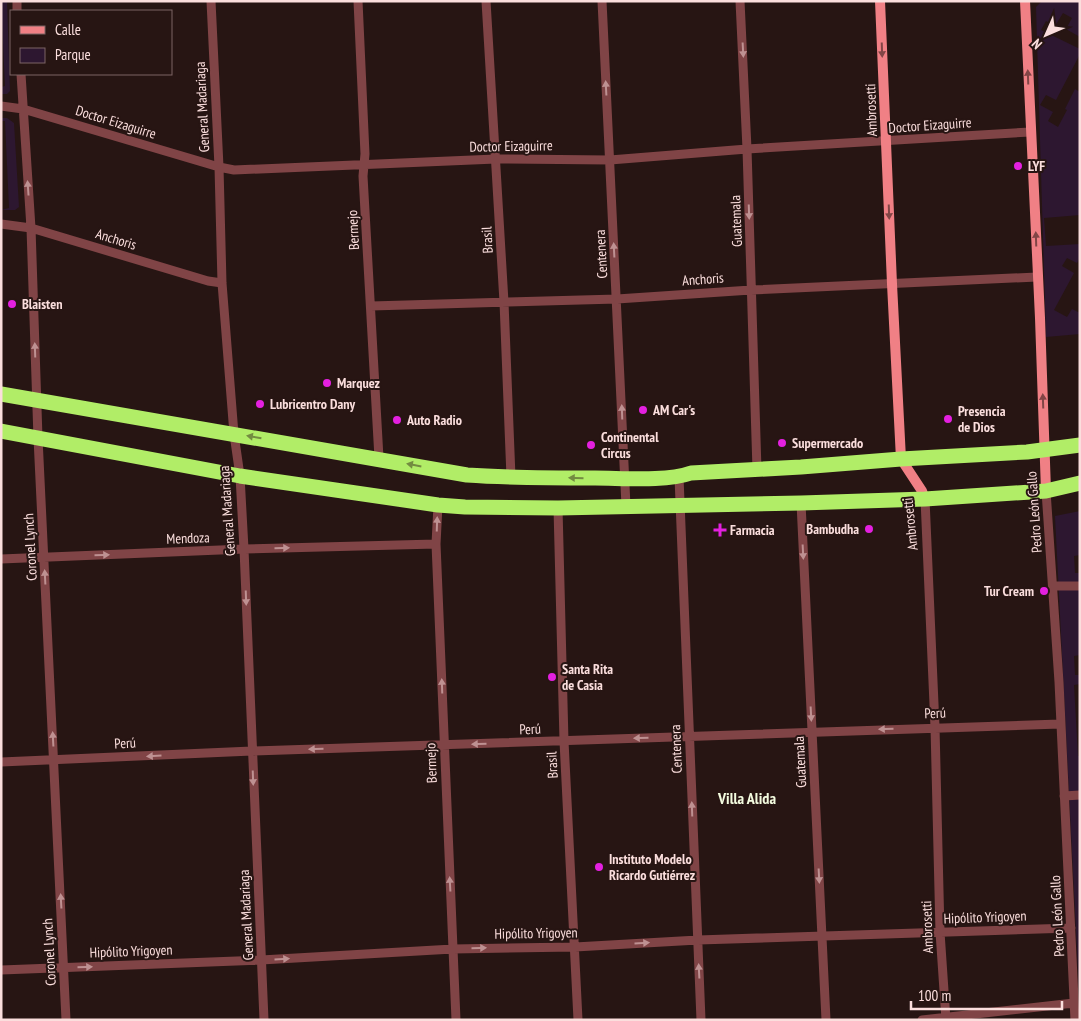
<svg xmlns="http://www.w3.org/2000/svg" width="1081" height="1021" viewBox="0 0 1081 1021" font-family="'PT Sans Narrow',sans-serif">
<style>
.green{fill:#2d1730}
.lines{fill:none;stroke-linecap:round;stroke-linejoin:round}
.street{stroke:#804446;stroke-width:9}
.secondary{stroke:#f08085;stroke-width:10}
.highway{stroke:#b1ed67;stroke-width:15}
.oneway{fill:#be9192}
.oneway2{fill:#814546}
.oneway3{fill:#738c41}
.poi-dot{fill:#e420e0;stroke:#271513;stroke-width:2}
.labels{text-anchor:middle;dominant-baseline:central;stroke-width:4;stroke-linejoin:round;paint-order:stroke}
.street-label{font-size:14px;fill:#fbdedd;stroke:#271513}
.poi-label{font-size:14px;font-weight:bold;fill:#fbdedd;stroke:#271513;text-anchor:start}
.quarter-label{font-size:16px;font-weight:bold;fill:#f3fbdf;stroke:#271513}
</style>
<rect width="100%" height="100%" fill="#271513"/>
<path class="green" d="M 1,1 L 7,1 L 10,91 L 7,94 L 1,94 L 1,87 L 5,86 Z
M 1042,1 L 1080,1 L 1080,37 L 1066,29 L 1072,18 L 1063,13 L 1055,26 L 1046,21 L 1041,30 L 1080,49 L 1080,54 L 1056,100 L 1046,95 L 1040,105 L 1053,112 L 1048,121 L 1058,127 L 1067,110 L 1065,109 L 1075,89 L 1080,92 L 1080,215 L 1044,218 L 1046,246 L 1080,244 L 1080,257 L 1077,263 L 1067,258 L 1062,266 L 1074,273 L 1054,310 L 1067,317 L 1072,309 L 1080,313 L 1080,334 L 1046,337 L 1036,7 Z
M 1,118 L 7,118 L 14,123 L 19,207 L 15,210 L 1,210 L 9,208 L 5,121 L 1,121 Z
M 1080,511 L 1080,555 L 1074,556 L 1075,573 L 1080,573 L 1080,655 L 1074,656 L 1075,675 L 1080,675 L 1080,684 L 1074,685 L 1078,756 L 1080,756 L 1080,1010 L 1055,516 Z"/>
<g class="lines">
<path class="street" d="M 17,1 L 17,11
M 211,1 L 219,167 L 222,283 L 234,434 L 240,476 L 244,549 L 264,1020
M 358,1 L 365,154 L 363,176 L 379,458
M 486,1 L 504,302 L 511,477
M 602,1 L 626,506
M 740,1 L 747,149 L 757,470
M 21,74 L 31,228 L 38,438 L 66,1020
M 1,106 L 23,109 L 219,167 L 234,170 L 496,159 L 610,160 L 747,149 L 1030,132
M 1,224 L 31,228 L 208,281 L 222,283
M 371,306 L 617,299 L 751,290 L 1037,277
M 679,477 L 701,1020
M 1046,491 L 1059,682 L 1075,1020
M 925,499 L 935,727 L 940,932 L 946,1020
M 801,503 L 826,1020
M 438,505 L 436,544 L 456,1020
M 558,508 L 564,741 L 578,1020
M 1,559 L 244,549 L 436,544
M 1053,586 L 1080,586
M 1,762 L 252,751 L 1060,724
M 1064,796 L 1080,795
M 1,970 L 261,960 L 453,949 L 575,947 L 698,940 L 1071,928
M 922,1020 L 1074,1003"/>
<path class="secondary" d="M 880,1 L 892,284 L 901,459 L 922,491 L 925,499
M 1025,1 L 1040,318 L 1046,491"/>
<path class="highway" d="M 1,394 L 467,475 C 510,478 552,478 595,478 C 623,478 665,482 691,473 L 801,467 L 901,459 L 1027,452 L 1080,445
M 1,431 L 240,476 L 438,505 L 465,507 L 558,508 L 801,503 L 925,499 L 1046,491 L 1080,483"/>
</g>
<defs><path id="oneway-solid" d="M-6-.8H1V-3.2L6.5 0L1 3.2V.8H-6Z" transform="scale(1.25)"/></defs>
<g class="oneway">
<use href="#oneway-solid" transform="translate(743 50) rotate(87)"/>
<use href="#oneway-solid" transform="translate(606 88) rotate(-93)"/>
<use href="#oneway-solid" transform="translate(28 188) rotate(-94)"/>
<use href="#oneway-solid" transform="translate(749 212) rotate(88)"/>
<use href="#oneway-solid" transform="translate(614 250) rotate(-93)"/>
<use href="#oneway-solid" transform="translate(35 350) rotate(-92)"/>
<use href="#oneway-solid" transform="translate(622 412) rotate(-92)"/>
<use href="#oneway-solid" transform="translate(437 524) rotate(-88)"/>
<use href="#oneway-solid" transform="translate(282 548) rotate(-1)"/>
<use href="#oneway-solid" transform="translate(803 552) rotate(87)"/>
<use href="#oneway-solid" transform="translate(102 555) rotate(-2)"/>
<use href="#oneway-solid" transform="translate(45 577) rotate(-93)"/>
<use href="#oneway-solid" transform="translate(246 598) rotate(88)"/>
<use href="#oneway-solid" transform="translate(442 686) rotate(-92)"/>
<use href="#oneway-solid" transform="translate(811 714) rotate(87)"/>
<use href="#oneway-solid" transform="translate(886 729) rotate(178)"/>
<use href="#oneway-solid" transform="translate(641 738) rotate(178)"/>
<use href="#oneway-solid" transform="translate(53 739) rotate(-93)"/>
<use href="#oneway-solid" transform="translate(479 744) rotate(178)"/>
<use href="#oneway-solid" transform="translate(316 749) rotate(178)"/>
<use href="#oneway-solid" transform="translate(154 756) rotate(177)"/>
<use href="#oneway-solid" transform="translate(253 778) rotate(88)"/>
<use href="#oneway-solid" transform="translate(692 809) rotate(-92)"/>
<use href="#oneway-solid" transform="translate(819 876) rotate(87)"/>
<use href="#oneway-solid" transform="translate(450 884) rotate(-93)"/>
<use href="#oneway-solid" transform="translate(61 901) rotate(-93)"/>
<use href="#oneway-solid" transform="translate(642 943) rotate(-3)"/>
<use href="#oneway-solid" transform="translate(479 948) rotate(-1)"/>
<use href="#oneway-solid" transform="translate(282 959) rotate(-3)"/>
<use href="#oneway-solid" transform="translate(85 967) rotate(-2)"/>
<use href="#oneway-solid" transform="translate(699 971) rotate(-93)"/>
</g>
<g class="oneway2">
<use href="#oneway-solid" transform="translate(882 50) rotate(88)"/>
<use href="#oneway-solid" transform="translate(1028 77) rotate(-92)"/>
<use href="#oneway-solid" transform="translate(889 212) rotate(88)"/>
<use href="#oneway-solid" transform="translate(1036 239) rotate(-92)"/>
<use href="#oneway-solid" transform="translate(1043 401) rotate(-92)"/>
</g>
<g class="oneway3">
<use href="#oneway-solid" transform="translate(254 437) rotate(-170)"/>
<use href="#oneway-solid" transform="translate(414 465) rotate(-169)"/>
<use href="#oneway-solid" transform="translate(576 478) rotate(-179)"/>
</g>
<g class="poi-dot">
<circle cx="1018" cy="166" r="5"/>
<circle cx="12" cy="304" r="5"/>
<circle cx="327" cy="383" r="5"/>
<circle cx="260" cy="404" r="5"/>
<circle cx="643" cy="410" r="5"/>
<circle cx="948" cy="419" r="5"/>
<circle cx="397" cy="420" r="5"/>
<circle cx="782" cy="443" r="5"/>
<circle cx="591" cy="445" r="5"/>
<circle cx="869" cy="529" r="5"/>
<path d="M717.5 522.5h5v5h5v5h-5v5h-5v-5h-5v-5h5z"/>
<circle cx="1044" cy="591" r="5"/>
<circle cx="552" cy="677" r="5"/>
<circle cx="599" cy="867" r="5"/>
</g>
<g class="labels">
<g class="street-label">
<text transform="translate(202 107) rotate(-93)">General Madariaga</text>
<text transform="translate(871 110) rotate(-92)">Ambrosetti</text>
<text transform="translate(116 122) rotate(17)">Doctor Eizaguirre</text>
<text transform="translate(930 125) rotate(-4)">Doctor Eizaguirre</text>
<text transform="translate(511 146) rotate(-1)">Doctor Eizaguirre</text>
<text transform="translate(736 221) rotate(-92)">Guatemala</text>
<text transform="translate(353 230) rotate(-93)">Bermejo</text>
<text transform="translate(116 239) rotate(17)">Anchoris</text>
<text transform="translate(487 240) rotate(-93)">Brasil</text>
<text transform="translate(601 254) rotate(-93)">Centenera</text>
<text transform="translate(703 279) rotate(-4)">Anchoris</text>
<text transform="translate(227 511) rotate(-94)">General Madariaga</text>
<text transform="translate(1034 512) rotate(-94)">Pedro León Gallo</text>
<text transform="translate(910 524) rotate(-96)">Ambrosetti</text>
<text transform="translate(188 538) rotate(-2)">Mendoza</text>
<text transform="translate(30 547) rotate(-93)">Coronel Lynch</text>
<text transform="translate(935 713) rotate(-2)">Perú</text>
<text transform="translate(530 729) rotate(-2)">Perú</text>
<text transform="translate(125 743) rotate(-3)">Perú</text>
<text transform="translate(676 749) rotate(-92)">Centenera</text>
<text transform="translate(800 762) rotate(-93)">Guatemala</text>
<text transform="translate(431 763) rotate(-92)">Bermejo</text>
<text transform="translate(552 765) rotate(-93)">Brasil</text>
<text transform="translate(246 915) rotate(-93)">General Madariaga</text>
<text transform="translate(1057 916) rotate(-93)">Pedro León Gallo</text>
<text transform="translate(985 917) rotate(-2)">Hipólito Yrigoyen</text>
<text transform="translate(927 927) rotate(-92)">Ambrosetti</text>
<text transform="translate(536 933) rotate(-1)">Hipólito Yrigoyen</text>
<text transform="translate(131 951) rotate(-2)">Hipólito Yrigoyen</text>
<text transform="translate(49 952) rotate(-93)">Coronel Lynch</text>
</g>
<g class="poi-label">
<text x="1028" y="166">LYF</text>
<text x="22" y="304">Blaisten</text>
<text x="337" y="383">Marquez</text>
<text x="270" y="404">Lubricentro Dany</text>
<text x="653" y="410">AM Car's</text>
<text x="958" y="411">Presencia<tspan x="958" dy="16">de Dios</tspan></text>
<text x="407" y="420">Auto Radio</text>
<text x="601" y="437">Continental<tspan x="601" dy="16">Circus</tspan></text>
<text x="792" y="443">Supermercado</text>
<text x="859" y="529" text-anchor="end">Bambudha</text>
<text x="730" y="530">Farmacia</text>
<text x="1034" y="591" text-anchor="end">Tur Cream</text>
<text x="562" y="669">Santa Rita<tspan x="562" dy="16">de Casia</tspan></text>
<text x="609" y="859">Instituto Modelo<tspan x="609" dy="16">Ricardo Gutiérrez</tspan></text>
</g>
<g class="quarter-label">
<text x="747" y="798">Villa Alida</text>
</g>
</g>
<rect width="1081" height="1021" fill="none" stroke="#fbdedd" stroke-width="5"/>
<rect x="10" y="10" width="162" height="65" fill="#271513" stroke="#7c6564"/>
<rect x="20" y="26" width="25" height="8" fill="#f08085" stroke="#7c6564"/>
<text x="55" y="35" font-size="15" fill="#fbdedd">Calle</text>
<rect x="20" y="48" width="25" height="15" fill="#2d1730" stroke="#7c6564"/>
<text x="55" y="60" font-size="15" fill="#fbdedd">Parque</text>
<g transform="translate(1046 35) rotate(225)" stroke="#271513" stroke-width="4" paint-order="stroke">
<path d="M0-4L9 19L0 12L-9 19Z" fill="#fbdedd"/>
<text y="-8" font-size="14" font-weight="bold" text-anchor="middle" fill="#fbdedd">N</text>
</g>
<path d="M911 1001v8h151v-8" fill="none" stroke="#fbdedd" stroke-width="2.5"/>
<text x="918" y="1001" font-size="15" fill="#fbdedd" stroke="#271513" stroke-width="4" paint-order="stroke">100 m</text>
</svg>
